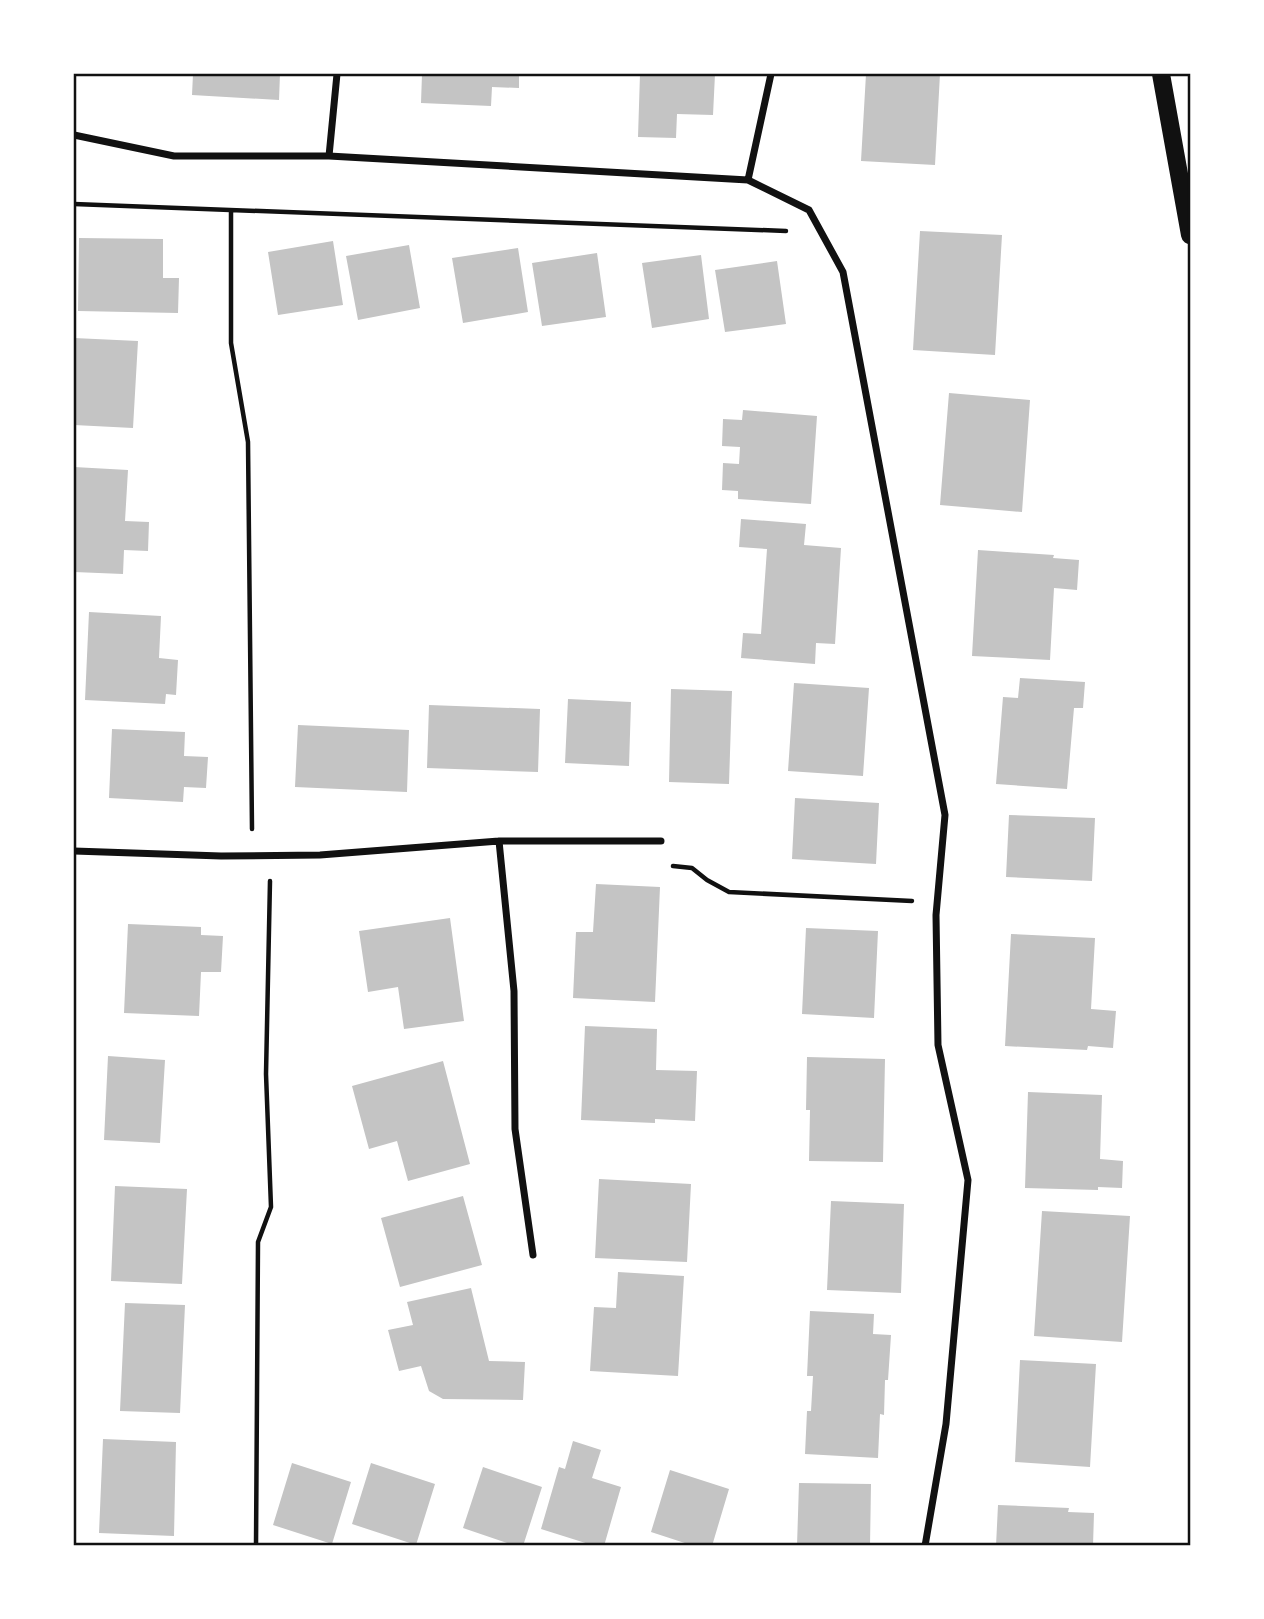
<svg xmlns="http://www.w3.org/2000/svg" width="1264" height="1619" viewBox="0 0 1264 1619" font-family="'Alegreya Sans',sans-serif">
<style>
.building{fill:#c4c4c4}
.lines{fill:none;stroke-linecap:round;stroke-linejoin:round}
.path{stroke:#111;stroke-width:4.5}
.minor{stroke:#111;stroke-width:7}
.primary{stroke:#111;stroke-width:18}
.neatline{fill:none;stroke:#111;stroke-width:2.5}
</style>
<rect width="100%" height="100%" fill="#fff"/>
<path class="building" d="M 193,74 L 280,74 L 279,100 L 192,95 Z
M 422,74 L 519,74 L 519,88 L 492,87 L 491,106 L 421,103 Z
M 640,74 L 715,74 L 713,115 L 677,114 L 676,138 L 638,137 Z
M 866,74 L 940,74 L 935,165 L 861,161 Z
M 920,231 L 1002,235 L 995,355 L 913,350 Z
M 79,238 L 163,239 L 163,278 L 179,278 L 178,313 L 78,311 Z
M 333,241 L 343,305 L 278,315 L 268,252 Z
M 409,245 L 420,308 L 358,320 L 346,256 Z
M 518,248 L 528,312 L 463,323 L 452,258 Z
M 597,253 L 606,317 L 542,326 L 532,263 Z
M 701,255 L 709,319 L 652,328 L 642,263 Z
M 777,261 L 786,324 L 725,332 L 715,270 Z
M 74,338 L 138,341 L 133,428 L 74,425 Z
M 949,393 L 1030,400 L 1022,512 L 940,505 Z
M 743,410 L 817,416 L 811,504 L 738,499 L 738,491 L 722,490 L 723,463 L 739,464 L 740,447 L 722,446 L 723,419 L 742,420 Z
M 74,467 L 128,470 L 125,521 L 149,522 L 148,551 L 124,550 L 123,574 L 74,572 Z
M 741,519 L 806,524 L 804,545 L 841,548 L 835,644 L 816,643 L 815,664 L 741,658 L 743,633 L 761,634 L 767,549 L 739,547 Z
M 978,550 L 1054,555 L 1053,558 L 1079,560 L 1077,590 L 1054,588 L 1050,660 L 972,656 Z
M 89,612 L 161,616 L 159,658 L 178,660 L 176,695 L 166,694 L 165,704 L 85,700 Z
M 1020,678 L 1085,682 L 1083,708 L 1074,708 L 1067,789 L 996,784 L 1003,697 L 1018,698 Z
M 794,683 L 869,688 L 863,776 L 788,771 Z
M 671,689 L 732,691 L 729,784 L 669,782 Z
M 568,699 L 631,702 L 629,766 L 565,763 Z
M 429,705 L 540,709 L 538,772 L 427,768 Z
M 298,725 L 409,730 L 407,792 L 295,787 Z
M 112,729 L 185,732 L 184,756 L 208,757 L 206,788 L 184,787 L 183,802 L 109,798 Z
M 795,798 L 879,803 L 876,864 L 792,859 Z
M 1009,815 L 1095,818 L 1092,881 L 1006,877 Z
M 596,884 L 660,887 L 655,1002 L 573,998 L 576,932 L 593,932 Z
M 450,918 L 464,1021 L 404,1029 L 398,987 L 368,992 L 359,931 Z
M 128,924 L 201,927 L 201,935 L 223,936 L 221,972 L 201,972 L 199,1016 L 124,1013 Z
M 806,928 L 878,931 L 874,1018 L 802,1014 Z
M 1011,934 L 1095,938 L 1091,1009 L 1116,1011 L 1113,1048 L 1088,1046 L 1087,1050 L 1005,1046 Z
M 585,1026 L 657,1029 L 656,1070 L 697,1071 L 695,1121 L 655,1119 L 655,1123 L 581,1120 Z
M 108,1056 L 165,1060 L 160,1143 L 104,1140 Z
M 807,1057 L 885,1059 L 883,1162 L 809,1161 L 810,1110 L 806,1110 Z
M 443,1061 L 470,1164 L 408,1181 L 397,1141 L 369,1149 L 352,1086 Z
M 1028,1092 L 1102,1095 L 1100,1159 L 1123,1161 L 1122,1188 L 1098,1187 L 1098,1190 L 1025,1188 Z
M 599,1179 L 691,1184 L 687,1262 L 595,1258 Z
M 115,1186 L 187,1189 L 182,1284 L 111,1281 Z
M 463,1196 L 482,1265 L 400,1287 L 381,1218 Z
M 831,1201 L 904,1204 L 901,1293 L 827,1290 Z
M 1042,1211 L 1130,1216 L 1122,1342 L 1034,1336 Z
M 618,1272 L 684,1276 L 678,1376 L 590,1371 L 594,1307 L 616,1308 Z
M 471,1288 L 489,1361 L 525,1362 L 523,1400 L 443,1399 L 429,1391 L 421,1366 L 399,1371 L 388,1330 L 413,1325 L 407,1302 Z
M 125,1303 L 185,1305 L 180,1413 L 120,1411 Z
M 810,1311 L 874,1314 L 873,1334 L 891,1335 L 888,1380 L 885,1380 L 884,1415 L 880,1414 L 878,1458 L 805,1454 L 807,1411 L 811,1411 L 813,1376 L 807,1376 Z
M 1020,1360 L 1096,1364 L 1090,1467 L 1015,1462 Z
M 103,1439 L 176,1442 L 174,1536 L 99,1533 Z
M 573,1441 L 601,1450 L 592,1478 L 621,1487 L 604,1546 L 595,1546 L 541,1529 L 559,1467 L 565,1469 Z
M 292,1463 L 351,1482 L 332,1544 L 273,1525 Z
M 371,1463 L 435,1484 L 416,1545 L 352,1524 Z
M 483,1467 L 542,1487 L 523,1546 L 516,1546 L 463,1528 Z
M 670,1470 L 729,1489 L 712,1546 L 694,1546 L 651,1532 Z
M 799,1483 L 871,1484 L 870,1546 L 797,1546 Z
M 998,1505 L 1069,1508 L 1068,1512 L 1094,1513 L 1093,1546 L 996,1546 Z"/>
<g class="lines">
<path class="path" d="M 74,204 L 786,231
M 231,212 L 231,343 L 248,442 L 252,829
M 673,866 L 692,868 L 707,880 L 729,892 L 912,901
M 256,1546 L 258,1242 L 271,1207 L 266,1074 L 270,881"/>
<path class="minor" d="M 74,135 L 174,156 L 329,156 L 748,180 L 809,210 L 843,272 L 945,815 L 936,915 L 938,1045 L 968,1180 L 946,1424 L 925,1546
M 329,156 L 337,74
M 748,180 L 771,74
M 499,841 L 514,991 L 515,1129 L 533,1255
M 74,851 L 221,856 L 320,855 L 499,841 L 661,841"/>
<path class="primary" d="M 1161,74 L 1190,235"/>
</g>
<rect width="1264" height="1619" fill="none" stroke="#ffffff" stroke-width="150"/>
<rect x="75" y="75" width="1114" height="1469" class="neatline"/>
</svg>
